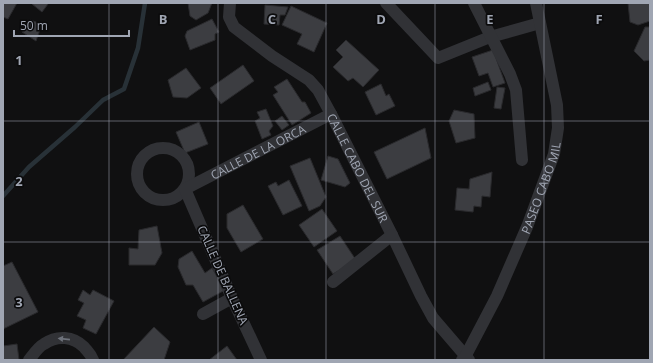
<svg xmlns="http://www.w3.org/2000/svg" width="653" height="363" viewBox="0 0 653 363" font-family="'Open Sans',sans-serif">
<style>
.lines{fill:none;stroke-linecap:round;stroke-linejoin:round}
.stream{stroke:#283137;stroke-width:4.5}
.building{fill:#3c3d41;stroke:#2a2a2d}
.street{stroke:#313236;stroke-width:12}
.oneway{fill:#6e727b}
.grid{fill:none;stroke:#a0a6b3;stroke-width:1;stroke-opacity:0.55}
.labels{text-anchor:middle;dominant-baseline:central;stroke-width:3.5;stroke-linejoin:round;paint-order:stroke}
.street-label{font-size:12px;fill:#a0a6b3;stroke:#0b0b0c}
.grid-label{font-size:13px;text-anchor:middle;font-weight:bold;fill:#a0a6b3;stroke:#0b0b0c;stroke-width:3.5;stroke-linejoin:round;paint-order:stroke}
</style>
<rect width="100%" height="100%" fill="#101011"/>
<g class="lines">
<path class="stream" d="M 3,196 L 29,167 L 75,127 L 103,100 L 124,89 L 138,48 L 145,3"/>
</g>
<path class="building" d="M 3,3 L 17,3 L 8,19 L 3,17 Z
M 33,3 L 46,3 L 48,4 L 42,12 L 32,4 Z
M 188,3 L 212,3 L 208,13 L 196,20 L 190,16 Z
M 628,3 L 650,3 L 650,21 L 638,25 L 630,22 Z
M 265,5 L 288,7 L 285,15 L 280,15 L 279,25 L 264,24 Z
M 291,6 L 327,23 L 314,52 L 297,44 L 302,34 L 282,25 Z
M 212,19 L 219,32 L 215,34 L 215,40 L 190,50 L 185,36 L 187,31 Z
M 30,20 L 42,24 L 36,41 L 22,32 Z
M 645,27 L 650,27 L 650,60 L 644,61 L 634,51 Z
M 346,40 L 379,70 L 363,87 L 353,78 L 348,81 L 333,67 L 343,57 L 336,50 Z
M 493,50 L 505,83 L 493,87 L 488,73 L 479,76 L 472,57 Z
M 243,65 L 254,81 L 221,104 L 210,88 Z
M 186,68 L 201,88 L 187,98 L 173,97 L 168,80 Z
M 287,79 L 302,102 L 305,102 L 311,113 L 292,125 L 273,95 L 278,92 L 274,87 Z
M 488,82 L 491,90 L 475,96 L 473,88 Z
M 381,84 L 386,96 L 389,94 L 395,106 L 376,115 L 365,92 Z
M 497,87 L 505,88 L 501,109 L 494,108 Z
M 266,109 L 273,126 L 269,131 L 271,135 L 262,139 L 255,121 L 260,118 L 257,112 Z
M 454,110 L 474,114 L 475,138 L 456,143 L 449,121 Z
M 282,116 L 289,125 L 282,130 L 275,121 Z
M 199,122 L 208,144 L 185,153 L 176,132 Z
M 425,128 L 431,158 L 387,179 L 374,152 Z
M 328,156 L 338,159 L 350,183 L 345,187 L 321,180 Z
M 310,158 L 326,197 L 320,206 L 309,211 L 290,166 Z
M 492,172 L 490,197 L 482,196 L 481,207 L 474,206 L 473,212 L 455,210 L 457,188 L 469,189 L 470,179 Z
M 289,180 L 302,206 L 283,215 L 268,186 L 276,182 L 278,186 Z
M 243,205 L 263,239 L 241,252 L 227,228 L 227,214 Z
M 322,209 L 337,231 L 314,247 L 299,225 Z
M 157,226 L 162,253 L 155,265 L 129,265 L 129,248 L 138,249 L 139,230 Z
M 340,236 L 356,260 L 333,274 L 317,250 Z
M 192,251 L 205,273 L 212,268 L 225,290 L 203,302 L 193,285 L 186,285 L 178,267 L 179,259 Z
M 12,262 L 38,312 L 3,329 L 3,266 Z
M 83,290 L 90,295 L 93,290 L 114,301 L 96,334 L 83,328 L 86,320 L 77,316 L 84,303 L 78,300 Z
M 154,327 L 170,342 L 164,360 L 123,360 Z
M 17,344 L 19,360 L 3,360 L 3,346 Z
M 227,346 L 237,360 L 209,360 Z"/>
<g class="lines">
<g class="street">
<path id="s1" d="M 230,3 L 229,17 L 234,27 L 272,56 L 309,80 L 318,90 L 331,114 L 392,235 L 421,296 L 433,318 L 469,360"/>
<path d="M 386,3 L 438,58 L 490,37 L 540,23"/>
<path d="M 474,3 L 510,74 L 516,90 L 522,160"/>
<circle cx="163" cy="174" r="26"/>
<path d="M 333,282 L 392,235"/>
<path d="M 203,314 L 232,298"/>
<path d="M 29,360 C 33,355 38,347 44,344 C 57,335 73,336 84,347 C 88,352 91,354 93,360"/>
<path id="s2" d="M 261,360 L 232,298 L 185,189 L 331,114"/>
<path id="s3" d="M 462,360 L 465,357 L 497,296 L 527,227 L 554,154 L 558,128 L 557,105 L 536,3"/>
</g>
</g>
<defs><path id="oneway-solid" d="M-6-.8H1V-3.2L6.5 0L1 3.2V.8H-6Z"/></defs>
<use class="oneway" href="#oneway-solid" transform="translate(64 339) rotate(-174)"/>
<path class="grid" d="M 109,3 L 109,360M 218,3 L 218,360M 326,3 L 326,360M 435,3 L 435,360M 544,3 L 544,360M 3,121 L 650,121M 3,242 L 650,242"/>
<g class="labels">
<g class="street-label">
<text stroke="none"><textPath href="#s2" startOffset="269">CALLE DE LA ORCA</textPath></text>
<text stroke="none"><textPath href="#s1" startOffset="218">CALLE CABO DEL SUR</textPath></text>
<text stroke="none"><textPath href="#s3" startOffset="190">PASEO CABO MIL</textPath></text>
<text transform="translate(223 275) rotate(66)">CALLE DE BALLENA</text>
</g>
</g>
<g class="grid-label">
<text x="163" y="24">B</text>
<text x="272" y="24">C</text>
<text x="381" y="24">D</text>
<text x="490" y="24">E</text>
<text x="599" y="24">F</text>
<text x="19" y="65">1</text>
<text x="19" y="186">2</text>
<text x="19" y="307">3</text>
</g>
<rect width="653" height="363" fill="none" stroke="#a0a6b3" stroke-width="8"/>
<path d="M14 30v6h115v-6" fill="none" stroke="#a0a6b3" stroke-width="2"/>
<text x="20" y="30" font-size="12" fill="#a0a6b3" stroke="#0b0b0c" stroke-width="3" paint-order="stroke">50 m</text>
</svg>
